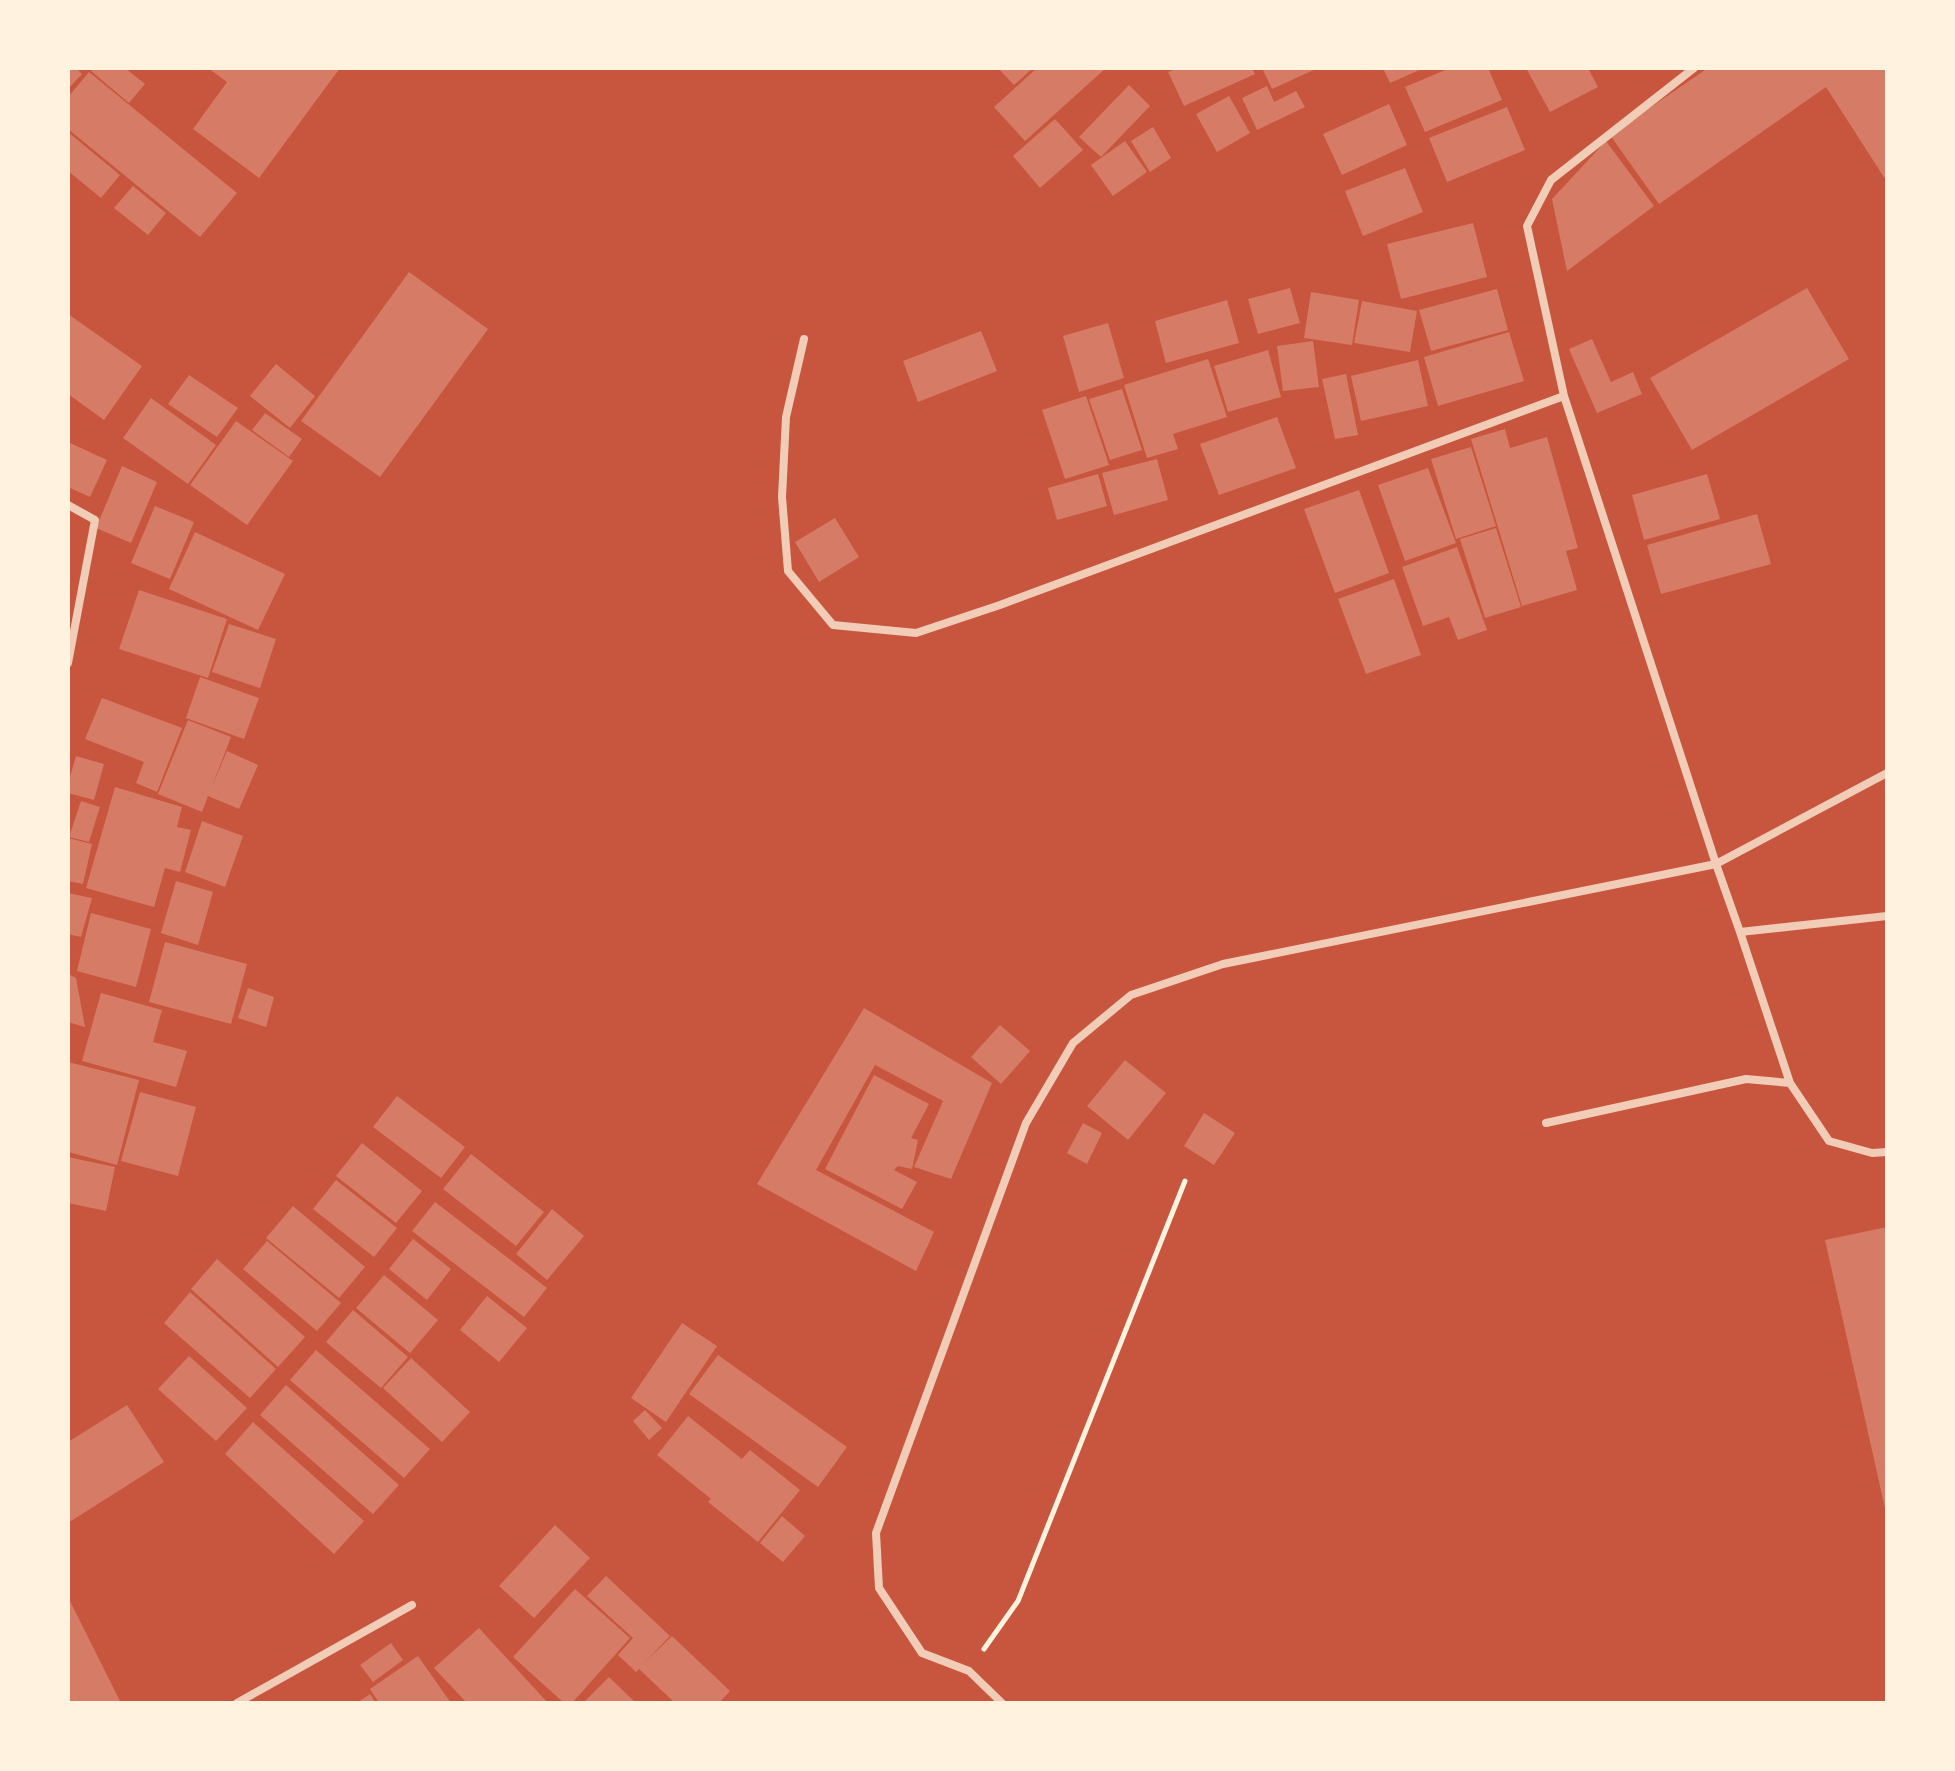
<svg xmlns="http://www.w3.org/2000/svg" width="1955" height="1771" viewBox="0 0 1955 1771" font-family="Commissioner,sans-serif">
<style>
.building{fill:#d67c66}
.lines{fill:none;stroke-linecap:round;stroke-linejoin:round}
.path{stroke:#fff3e0;stroke-width:5}
.minor{stroke:#f1ccb7;stroke-width:8}
</style>
<rect width="100%" height="100%" fill="#c8553d"/>
<path class="building" d="M 68,68 L 76,68 L 82,74 L 68,89 Z
M 94,68 L 125,68 L 145,84 L 129,103 L 91,71 Z
M 208,68 L 340,68 L 259,178 L 193,129 L 227,82 Z
M 998,68 L 1033,68 L 1014,85 Z
M 1037,68 L 1106,68 L 1025,141 L 994,107 Z
M 1178,68 L 1252,68 L 1255,74 L 1184,106 L 1168,72 Z
M 1262,68 L 1318,68 L 1272,89 Z
M 1383,68 L 1424,68 L 1390,83 Z
M 1450,68 L 1488,68 L 1502,100 L 1425,132 L 1405,87 Z
M 1526,68 L 1588,68 L 1598,87 L 1550,112 Z
M 1708,68 L 1887,68 L 1887,182 L 1826,87 L 1659,204 L 1610,135 Z
M 89,72 L 237,193 L 200,237 L 68,129 L 68,97 Z
M 1129,85 L 1150,106 L 1101,157 L 1079,137 Z
M 1267,86 L 1274,102 L 1296,91 L 1305,107 L 1257,130 L 1242,98 Z
M 1229,96 L 1250,133 L 1217,152 L 1196,114 Z
M 1389,104 L 1407,145 L 1342,175 L 1323,134 Z
M 1507,107 L 1525,150 L 1447,182 L 1429,138 Z
M 1055,119 L 1083,150 L 1040,188 L 1013,156 Z
M 1153,127 L 1171,158 L 1150,172 L 1131,141 Z
M 68,132 L 120,175 L 101,198 L 68,171 Z
M 1125,141 L 1147,172 L 1113,196 L 1091,165 Z
M 1606,141 L 1654,206 L 1567,271 L 1552,199 Z
M 1405,168 L 1423,212 L 1363,236 L 1345,191 Z
M 133,186 L 166,213 L 148,235 L 114,208 Z
M 1473,223 L 1487,277 L 1401,299 L 1387,244 Z
M 409,272 L 488,329 L 380,477 L 301,421 Z
M 1290,288 L 1300,323 L 1258,334 L 1248,299 Z
M 1807,288 L 1849,359 L 1692,450 L 1650,378 Z
M 1497,289 L 1508,330 L 1431,351 L 1419,310 Z
M 1311,292 L 1359,300 L 1352,345 L 1304,338 Z
M 1227,300 L 1239,343 L 1166,363 L 1155,321 Z
M 1362,301 L 1417,311 L 1410,352 L 1354,343 Z
M 68,314 L 142,366 L 104,420 L 68,394 Z
M 1108,323 L 1124,378 L 1079,392 L 1063,336 Z
M 981,331 L 997,371 L 918,402 L 903,361 Z
M 1509,332 L 1524,381 L 1438,406 L 1424,357 Z
M 1592,339 L 1611,382 L 1633,372 L 1642,394 L 1597,413 L 1569,349 Z
M 1313,341 L 1319,387 L 1283,391 L 1277,346 Z
M 1268,350 L 1281,397 L 1228,412 L 1214,366 Z
M 1208,359 L 1227,417 L 1173,434 L 1178,449 L 1147,458 L 1124,385 Z
M 1418,360 L 1428,406 L 1361,421 L 1351,376 Z
M 276,364 L 315,396 L 290,428 L 250,396 Z
M 1346,374 L 1358,435 L 1335,439 L 1322,379 Z
M 189,375 L 238,408 L 217,437 L 168,404 Z
M 1122,389 L 1142,450 L 1110,460 L 1089,399 Z
M 1086,396 L 1109,465 L 1065,479 L 1042,410 Z
M 151,398 L 216,445 L 188,484 L 123,438 Z
M 265,413 L 302,439 L 289,457 L 252,430 Z
M 1277,417 L 1296,468 L 1219,495 L 1200,444 Z
M 236,421 L 293,461 L 247,525 L 190,485 Z
M 1505,429 L 1510,448 L 1547,437 L 1578,548 L 1566,551 L 1577,590 L 1522,606 L 1471,439 Z
M 68,442 L 107,460 L 90,497 L 68,487 Z
M 1471,447 L 1496,526 L 1456,539 L 1431,459 Z
M 1157,459 L 1168,500 L 1114,515 L 1102,473 Z
M 122,466 L 157,482 L 131,543 L 96,528 Z
M 1428,468 L 1456,543 L 1405,561 L 1378,485 Z
M 1098,474 L 1107,506 L 1057,520 L 1048,488 Z
M 1707,474 L 1720,519 L 1644,540 L 1632,495 Z
M 1359,490 L 1389,573 L 1335,593 L 1304,509 Z
M 155,506 L 194,522 L 170,579 L 131,563 Z
M 1757,514 L 1771,564 L 1661,594 L 1647,545 Z
M 835,518 L 859,557 L 819,582 L 795,542 Z
M 1496,528 L 1521,607 L 1485,618 L 1460,539 Z
M 195,532 L 285,574 L 258,630 L 169,589 Z
M 1457,547 L 1487,630 L 1458,640 L 1449,617 L 1423,626 L 1402,567 Z
M 1394,579 L 1421,655 L 1366,674 L 1338,599 Z
M 139,590 L 227,619 L 208,678 L 119,649 Z
M 229,624 L 276,639 L 260,688 L 212,672 Z
M 200,677 L 259,698 L 244,739 L 186,718 Z
M 102,698 L 182,728 L 157,792 L 136,783 L 144,762 L 85,739 Z
M 188,720 L 231,737 L 211,789 L 227,751 L 258,765 L 239,809 L 208,796 L 202,812 L 158,794 Z
M 76,756 L 104,764 L 94,800 L 68,793 L 68,784 Z
M 115,787 L 182,807 L 177,827 L 191,830 L 180,872 L 165,868 L 154,907 L 86,888 Z
M 81,801 L 100,807 L 89,842 L 69,837 Z
M 202,821 L 243,836 L 225,887 L 185,872 Z
M 68,838 L 92,844 L 83,884 L 68,881 Z
M 176,881 L 213,892 L 198,945 L 161,933 Z
M 68,893 L 92,898 L 81,937 L 68,934 Z
M 91,913 L 151,929 L 136,987 L 77,971 Z
M 165,942 L 247,964 L 231,1024 L 149,1002 Z
M 68,974 L 76,978 L 85,1027 L 68,1022 Z
M 248,988 L 274,997 L 266,1027 L 238,1018 Z
M 101,993 L 162,1010 L 153,1042 L 187,1051 L 176,1087 L 82,1061 Z
M 864,1008 L 992,1083 L 951,1179 L 914,1167 L 943,1101 L 875,1065 L 816,1170 L 934,1232 L 916,1271 L 757,1184 Z
M 1000,1025 L 1030,1051 L 1001,1084 L 971,1057 Z
M 1125,1060 L 1166,1093 L 1128,1140 L 1087,1106 Z
M 68,1062 L 139,1080 L 117,1165 L 68,1152 Z
M 874,1075 L 929,1104 L 911,1138 L 918,1140 L 912,1169 L 898,1166 L 894,1170 L 917,1182 L 902,1209 L 825,1169 Z
M 140,1092 L 196,1107 L 178,1176 L 121,1161 Z
M 397,1096 L 465,1147 L 441,1178 L 373,1127 Z
M 1204,1113 L 1235,1133 L 1214,1165 L 1184,1146 Z
M 1083,1123 L 1102,1133 L 1087,1164 L 1067,1153 Z
M 362,1143 L 422,1191 L 396,1223 L 336,1176 Z
M 471,1154 L 544,1212 L 516,1246 L 443,1189 Z
M 68,1157 L 115,1167 L 106,1211 L 68,1203 Z
M 336,1180 L 397,1228 L 374,1257 L 313,1209 Z
M 435,1202 L 547,1288 L 524,1317 L 412,1231 Z
M 293,1206 L 365,1267 L 339,1298 L 266,1238 Z
M 552,1209 L 584,1236 L 547,1280 L 516,1254 Z
M 1887,1227 L 1887,1513 L 1886,1513 L 1825,1240 Z
M 413,1239 L 451,1269 L 427,1300 L 389,1269 Z
M 267,1241 L 341,1303 L 317,1331 L 243,1269 Z
M 217,1259 L 305,1337 L 278,1367 L 191,1289 Z
M 384,1275 L 438,1320 L 410,1353 L 356,1308 Z
M 190,1292 L 276,1369 L 250,1398 L 164,1323 Z
M 487,1296 L 527,1328 L 499,1362 L 460,1330 Z
M 353,1310 L 408,1357 L 381,1388 L 326,1342 Z
M 682,1323 L 717,1346 L 666,1422 L 631,1398 Z
M 316,1350 L 430,1449 L 404,1478 L 290,1380 Z
M 718,1355 L 847,1447 L 818,1487 L 689,1394 Z
M 189,1356 L 247,1408 L 216,1441 L 158,1389 Z
M 411,1358 L 470,1412 L 442,1442 L 383,1388 Z
M 286,1385 L 399,1485 L 373,1514 L 260,1415 Z
M 127,1405 L 164,1462 L 68,1523 L 68,1442 Z
M 645,1410 L 662,1428 L 649,1440 L 633,1421 Z
M 688,1416 L 742,1459 L 750,1450 L 800,1490 L 758,1542 L 708,1502 L 711,1499 L 657,1455 Z
M 253,1422 L 364,1521 L 334,1554 L 225,1454 Z
M 782,1516 L 805,1536 L 783,1562 L 760,1543 Z
M 555,1525 L 590,1558 L 534,1618 L 499,1586 Z
M 606,1576 L 670,1636 L 644,1663 L 672,1636 L 730,1691 L 719,1703 L 675,1703 L 639,1669 L 636,1672 L 618,1655 L 633,1638 L 587,1596 Z
M 575,1589 L 630,1638 L 572,1703 L 564,1703 L 513,1657 Z
M 70,1601 L 121,1703 L 68,1703 L 68,1602 Z
M 479,1628 L 548,1703 L 467,1703 L 434,1668 Z
M 391,1643 L 403,1660 L 373,1682 L 360,1665 Z
M 418,1656 L 451,1703 L 379,1703 L 370,1689 Z
M 609,1677 L 636,1703 L 583,1703 Z
M 370,1694 L 376,1703 L 357,1703 Z"/>
<g class="lines">
<path class="path" d="M 984,1649 L 1018,1601 L 1185,1181"/>
<path class="minor" d="M 1694,68 L 1551,180 L 1527,226 L 1564,396 L 1716,864 L 1740,932 L 1790,1083
M 804,339 L 786,417 L 782,497 L 788,571 L 833,625 L 916,633 L 1000,605 L 1564,396
M 68,505 L 95,520 L 68,663
M 1740,932 L 1887,916
M 1546,1123 L 1746,1079 L 1790,1083 L 1829,1141 L 1872,1153 L 1887,1152
M 237,1703 L 412,1605
M 1002,1703 L 969,1671 L 922,1653 L 879,1588 L 876,1533 L 1026,1123 L 1073,1043 L 1131,995 L 1223,964 L 1716,864 L 1887,773"/>
</g>
<rect width="1955" height="1771" fill="none" stroke="#fff3e0" stroke-width="140"/>
</svg>
